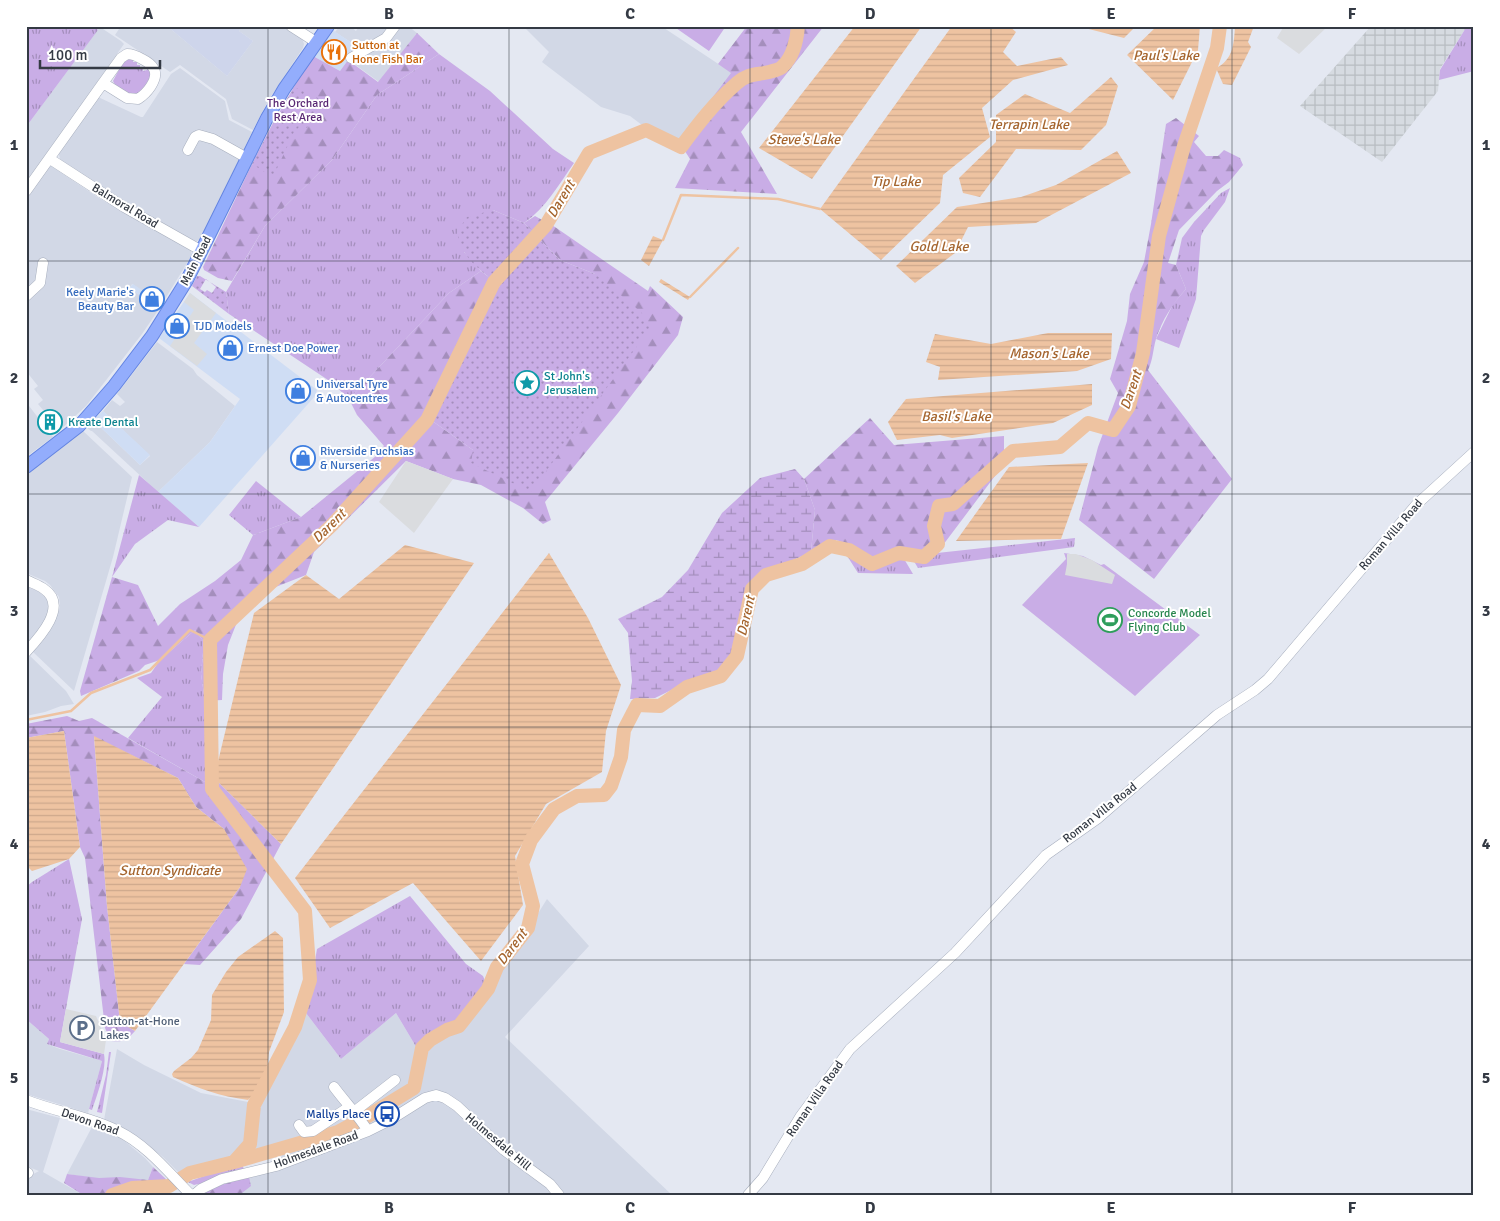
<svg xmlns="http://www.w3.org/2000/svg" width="1500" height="1221" viewBox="0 0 1500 1221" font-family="Signika,sans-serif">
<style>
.residential{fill:#d2d8e6}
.commercial{fill:#cfddf4}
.industrial{fill:url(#industrial-grid)}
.education{fill:#ced5eb}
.grass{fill:url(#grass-tufts)}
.forest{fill:url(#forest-firs)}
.wetland{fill:url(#wetland-marsh)}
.park{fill:url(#park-dots);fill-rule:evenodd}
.pitch{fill:#c9ade6}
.parking{fill:#dadcdf}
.water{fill:url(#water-rules)}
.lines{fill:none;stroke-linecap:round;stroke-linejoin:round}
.stream{stroke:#eec3a1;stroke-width:2.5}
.river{stroke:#eec3a1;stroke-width:14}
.minor-casing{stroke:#a7aebd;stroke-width:11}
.major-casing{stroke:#6384e1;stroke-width:14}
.minor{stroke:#fff;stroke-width:10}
.major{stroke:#93adfc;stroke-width:12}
.grid{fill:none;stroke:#343a44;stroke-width:1;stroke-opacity:0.55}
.labels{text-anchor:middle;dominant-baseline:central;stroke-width:4;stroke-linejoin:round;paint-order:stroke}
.food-label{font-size:12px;fill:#c56008;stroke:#fff;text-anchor:start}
.park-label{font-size:12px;fill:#5a2974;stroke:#fff}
.street-label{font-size:12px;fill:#343a44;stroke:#fff}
.shop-label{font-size:12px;fill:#366cbe;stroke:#fff;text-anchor:start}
.culture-label{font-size:12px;fill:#0d838f;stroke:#fff;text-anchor:start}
.leisure-label{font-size:12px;fill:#27864d;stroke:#fff;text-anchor:start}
.service-label{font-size:12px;fill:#4e5e75;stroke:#fff;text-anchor:start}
.transit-label{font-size:12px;fill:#164399;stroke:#fff;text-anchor:end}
.water-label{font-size:14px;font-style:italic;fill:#a5652e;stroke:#fff}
.neatline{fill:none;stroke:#343a44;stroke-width:2}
.grid-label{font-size:16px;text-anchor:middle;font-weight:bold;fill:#343a44}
</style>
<defs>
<pattern id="industrial-grid" width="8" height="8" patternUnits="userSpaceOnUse" patternTransform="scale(1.25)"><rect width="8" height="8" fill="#d6dbe1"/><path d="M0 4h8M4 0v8" fill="none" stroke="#b8bdc2"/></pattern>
<pattern id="grass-tufts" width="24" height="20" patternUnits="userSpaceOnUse" patternTransform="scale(1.25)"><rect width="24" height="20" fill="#c9ade6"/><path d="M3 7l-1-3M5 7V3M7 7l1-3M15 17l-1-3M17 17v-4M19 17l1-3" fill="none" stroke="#a48ebc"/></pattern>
<pattern id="forest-firs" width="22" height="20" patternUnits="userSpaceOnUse" patternTransform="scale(1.25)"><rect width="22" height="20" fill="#c9ade6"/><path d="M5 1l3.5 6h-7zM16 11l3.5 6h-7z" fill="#a48ebc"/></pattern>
<pattern id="wetland-marsh" width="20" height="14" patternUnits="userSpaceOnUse" patternTransform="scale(1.25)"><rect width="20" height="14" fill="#c9ade6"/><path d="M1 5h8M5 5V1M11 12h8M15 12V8" fill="none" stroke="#a48ebc"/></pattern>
<pattern id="park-dots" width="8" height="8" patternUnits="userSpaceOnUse" patternTransform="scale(1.25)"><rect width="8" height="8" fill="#c9ade6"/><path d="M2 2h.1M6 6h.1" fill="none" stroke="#a48ebc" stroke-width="1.8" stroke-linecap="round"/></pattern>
<pattern id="water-rules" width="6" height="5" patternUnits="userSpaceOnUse" patternTransform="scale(1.25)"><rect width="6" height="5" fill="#eec3a1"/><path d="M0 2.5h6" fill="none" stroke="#cda88c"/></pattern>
</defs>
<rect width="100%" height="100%" fill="#e4e8f2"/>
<path class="residential" d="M 121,26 L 167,26 L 227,76 L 253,41 L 239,31 L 242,26 L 285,26 L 302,38 L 304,44 L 303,48 L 268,101 L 253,130 L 232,119 L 226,99 L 180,65 L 170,72 L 115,35 Z
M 340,26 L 350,26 L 356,31 L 359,26 L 408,26 L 417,33 L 379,82 L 346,58 L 355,45 L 335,32 Z
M 523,26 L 661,26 L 732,73 L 679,142 L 642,125 L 630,116 L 601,107 L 542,62 L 549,52 Z
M 100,27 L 121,41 L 124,44 L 42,160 L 99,198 L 182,244 L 191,251 L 192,255 L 162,304 L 132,284 L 130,288 L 159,309 L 142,334 L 86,406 L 60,430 L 38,404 L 43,400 L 34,389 L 38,386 L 26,371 L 26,127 Z
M 180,68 L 225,101 L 229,120 L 252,132 L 201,239 L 195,242 L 120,199 L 64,162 L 60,159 L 59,155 L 59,151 L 98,97 L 141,117 L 143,117 L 171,74 Z
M 157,342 L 193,369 L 197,375 L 235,406 L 210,442 L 158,492 L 92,431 L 91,431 L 86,427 L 93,420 L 140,465 L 150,456 L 103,411 L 112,400 L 120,406 L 125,402 L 117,394 Z
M 26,402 L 53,437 L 26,457 Z
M 82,430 L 132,477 L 113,557 L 74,691 L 33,652 L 53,626 L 60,607 L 59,597 L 50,585 L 45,581 L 26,573 L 26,475 Z
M 26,585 L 38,591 L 47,599 L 48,606 L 48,614 L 44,623 L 26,645 Z
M 26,652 L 66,691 L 74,704 L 61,706 L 45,712 L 26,716 Z
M 547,899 L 589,946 L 505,1037 L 672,1195 L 201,1195 L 221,1185 L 278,1170 L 284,1146 L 179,1173 L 163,1157 L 138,1137 L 104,1120 L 117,1049 L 144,1065 L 201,1093 L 259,1104 L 306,1013 L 341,1059 L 396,1013 L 418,1050 L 459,1028 L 470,1016 L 494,984 Z
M 26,1019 L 49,1039 L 47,1044 L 60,1049 L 102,1061 L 88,1113 L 26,1094 Z
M 26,1109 L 60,1118 L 43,1172 L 83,1195 L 26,1195 L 26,1178 L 39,1171 L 26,1166 Z
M 92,1127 L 121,1138 L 145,1158 L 153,1167 L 148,1180 L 132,1184 L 67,1174 Z"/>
<path class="commercial" d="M 331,29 L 355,45 L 347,58 L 348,60 L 340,71 L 313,56 Z
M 133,284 L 162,304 L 159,309 L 129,288 Z
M 190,293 L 317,390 L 315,396 L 199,527 L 158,492 L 210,442 L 240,399 L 159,338 Z
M 103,411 L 150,455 L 140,465 L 93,420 Z"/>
<path class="industrial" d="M 1371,26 L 1467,26 L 1440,69 L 1438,91 L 1382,162 L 1300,106 Z"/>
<path class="education" d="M 167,26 L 242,26 L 239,31 L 253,41 L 227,76 Z"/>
<path class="grass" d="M 26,26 L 94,26 L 98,30 L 26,127 Z
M 1467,26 L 1474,26 L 1474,71 L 1439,80 L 1440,70 Z
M 439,54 L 490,91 L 553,149 L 574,163 C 559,184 546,208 524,223 L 493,210 L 464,252 L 481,271 L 449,293 L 349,399 L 331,382 L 229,314 L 226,292 L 265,226 L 332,160 L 377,95 Z
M 134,58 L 133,62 L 137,62 L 137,65 L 140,65 L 140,68 L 143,68 L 143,71 L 147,70 L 147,66 L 150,68 L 151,77 L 140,94 L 131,95 L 115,85 L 113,81 L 124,60 Z
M 1230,188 L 1225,202 L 1204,230 L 1201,236 L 1196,299 L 1179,348 L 1156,339 L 1173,304 L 1186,289 L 1176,265 L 1182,238 L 1194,222 L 1221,193 Z
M 139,475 L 199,527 L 168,520 L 135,544 L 112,577 Z
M 256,481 L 301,517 L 253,535 L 229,515 Z
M 1075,538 L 1074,547 L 918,568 L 909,553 L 937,553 Z
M 837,540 L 873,557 L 900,552 L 913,574 L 858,573 Z
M 195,630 L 204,642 L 201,674 L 205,701 L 205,782 L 128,738 L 162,697 L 137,678 L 151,673 L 160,660 Z
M 69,859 L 82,919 L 60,1042 L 104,1054 C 107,1069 97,1095 92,1110 L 89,1109 L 102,1061 L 47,1044 L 49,1039 L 26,1019 L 26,887 L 32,882 Z
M 410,896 L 466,964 L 483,976 L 486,983 L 457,1023 L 434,1035 L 418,1050 L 396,1013 L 341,1059 L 306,1013 L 317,949 Z
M 109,1052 L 111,1052 L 102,1113 L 97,1112 L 106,1075 Z
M 242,1165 L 244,1169 L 199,1186 L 198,1184 L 194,1185 L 188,1182 L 226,1168 Z"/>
<path class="forest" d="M 747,26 L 824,26 L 741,132 L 777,194 L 675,188 L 690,159 L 679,142 L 731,73 L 718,64 Z
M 417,33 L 439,54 L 377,95 L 332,160 L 265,226 L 232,281 L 218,278 L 204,270 L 203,267 L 252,164 L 257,166 L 294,87 L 313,56 L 340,71 L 348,60 L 378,82 Z
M 1176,118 L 1199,136 L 1194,142 L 1206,156 L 1218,156 L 1224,150 L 1240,158 L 1243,165 L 1229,182 L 1217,191 L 1179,230 L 1168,263 L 1176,265 L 1186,289 C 1173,303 1162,320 1156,339 C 1153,349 1153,360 1148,370 L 1232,479 L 1154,579 L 1079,520 L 1098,447 L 1118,393 L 1110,379 L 1127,321 L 1130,294 L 1144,262 L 1151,224 L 1166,124 Z
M 535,216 L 555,227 L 648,291 L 650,286 L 683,317 L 678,335 L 618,413 L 545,502 L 551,520 L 543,524 L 523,508 L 481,485 L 453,479 L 406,461 L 314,552 L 306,575 L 263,592 L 239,617 L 228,645 L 223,674 L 222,700 L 205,701 L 201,674 L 204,642 L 195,630 L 160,660 L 145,665 L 139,671 L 81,696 L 80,691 L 112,577 L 138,585 L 158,626 L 180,604 L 215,581 L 241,560 L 253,535 L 301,517 L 376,456 L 384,446 L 357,415 L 349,399 L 449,293 L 481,271 L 500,286 L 478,311 L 462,350 L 424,415 L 473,450 L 595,274 L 560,260 L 524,223 Z
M 870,418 L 894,445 L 1004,436 L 1004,464 L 937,553 L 900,552 L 873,557 L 837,540 L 811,552 L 815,510 L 804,479 Z
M 67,716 L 79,721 L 92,718 L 205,782 L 214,778 L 281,844 L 241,919 L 200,965 L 184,964 L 240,887 L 224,829 L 196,807 L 178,778 L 94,737 L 107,906 L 120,1022 L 135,1031 C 126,1041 124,1042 111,1041 L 105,1028 L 85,858 L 80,847 L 64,731 L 26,738 L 26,724 Z
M 153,1167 L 166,1179 L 162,1184 L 163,1195 L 83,1195 L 64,1183 L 67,1174 L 99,1178 L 120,1177 L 148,1180 Z
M 249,1177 L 251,1186 L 242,1193 L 242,1195 L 201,1195 L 221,1185 Z"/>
<path class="wetland" d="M 795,469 L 804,479 L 815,510 L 811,552 L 761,575 L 745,597 L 733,657 L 715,673 L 690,681 L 655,698 L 630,699 L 632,681 L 628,633 L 618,619 L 662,597 L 688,570 L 722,513 L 760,478 Z"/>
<path class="park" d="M 294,87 L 320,99 L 307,128 L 299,127 L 294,132 L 273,177 L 252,164 L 273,123 Z
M 493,210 L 524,223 L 560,260 L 595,274 L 641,312 L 651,327 L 531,492 L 471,463 L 473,450 L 424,415 L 462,350 L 478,311 L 500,286 C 480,269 462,260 457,232 L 467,217 Z
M 197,276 L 200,276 L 226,292 L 229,314 L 192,286 ZM 206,279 L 216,287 L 212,293 L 207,290 L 205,292 L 200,289 Z"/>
<path class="pitch" d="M 673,26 L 726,26 L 709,51 Z
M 1064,553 L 1083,556 L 1101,565 L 1104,564 L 1200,635 L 1135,696 L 1022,605 L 1066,559 Z"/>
<path class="parking" d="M 1284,26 L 1328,26 L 1299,54 L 1277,38 Z
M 190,293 L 216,313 L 194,343 L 207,354 L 197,366 L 170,346 L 194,310 L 184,302 Z
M 406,461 L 453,479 L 414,533 L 379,502 Z
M 1067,554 L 1076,554 L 1092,560 L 1115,575 L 1112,584 L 1065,575 L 1067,564 Z
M 66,1009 L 96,1016 L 106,1040 L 104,1054 L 60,1042 Z"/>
<path class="water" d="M 855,26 L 922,26 L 812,179 L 759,148 Z
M 952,26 L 1009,26 L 1016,32 L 1003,52 L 1017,66 L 1061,57 L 1068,65 L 1013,80 L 982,108 L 990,137 L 943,175 L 940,203 L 881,260 L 820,209 Z
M 1077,26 L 1136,26 L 1124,38 Z
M 1157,26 L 1200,26 L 1198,50 L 1173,100 L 1127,55 Z
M 1235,26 L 1254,26 L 1248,42 L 1251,47 L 1232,85 L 1223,84 L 1216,68 C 1233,60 1234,44 1235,26 Z
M 1111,77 L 1118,86 L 1106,125 L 1081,150 L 1016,149 L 980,197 L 963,193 L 959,178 L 996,142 L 996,115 L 1025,94 L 1070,113 Z
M 1117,151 L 1131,173 L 1036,223 L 968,227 L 955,253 L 915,283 L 896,266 L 957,207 L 1021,197 L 1056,185 Z
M 653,236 L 663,240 L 649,266 L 641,260 Z
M 661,279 L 690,297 L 688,300 L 659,282 Z
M 1048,333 L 1112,333 L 1111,359 L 1077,371 L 938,380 L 940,367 L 926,362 L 935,334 L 991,344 Z
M 1092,384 L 1092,405 L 1053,423 L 952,438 L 940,435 L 897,440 L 888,422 L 906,399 Z
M 1088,463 L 1061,539 L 956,541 L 1009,467 Z
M 405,545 L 474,563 L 281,844 L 214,778 L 254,613 L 306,575 L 339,599 Z
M 549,553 L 588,618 L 621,685 L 606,731 L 602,772 L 546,804 L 515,856 L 523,905 L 481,961 L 413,883 L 330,928 L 295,878 Z
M 64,731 L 80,847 L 69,859 L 32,871 L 26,865 L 26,738 Z
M 94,736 L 178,778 L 196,807 L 224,829 L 247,869 L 240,887 L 135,1031 L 120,1022 L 107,906 Z
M 275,931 L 283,938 L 284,1012 L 269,1052 L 267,1071 L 255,1093 L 248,1100 C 219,1096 200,1089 173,1077 L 172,1074 L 174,1071 L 191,1058 L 198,1050 L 211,1020 L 212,995 L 226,972 L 238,957 Z"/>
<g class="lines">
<path class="stream" d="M 663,240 L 681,195 L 778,199 L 820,209
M 690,297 L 738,248
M 26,720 L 71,711 L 91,693 L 150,670 L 190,630 L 210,640"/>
<path class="river" d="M 234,1162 L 250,1144 L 254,1105 L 295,1027 L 310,980 L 305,911 L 212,789 L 210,640 L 332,525 L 427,420 L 494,282 L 546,225 L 589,153 L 646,130 L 681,147 C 698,124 715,102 737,83 C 748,73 757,75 769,72 C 773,71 781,69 783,66 C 793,57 797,39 798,26
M 112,1195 L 132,1188 L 169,1186 L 190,1173 L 234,1162 L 338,1132 L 368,1116 L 414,1088 L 422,1048 L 430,1040 L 447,1030 L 459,1026 L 488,989 L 497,967 L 528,928 L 533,906 L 522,864 L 531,840 L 554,809 L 577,796 L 604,795 L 611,786 L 621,757 L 624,730 L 637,705 L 660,706 L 687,687 L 721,676 L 737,656 L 752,589 L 766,575 L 802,564 L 830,546 L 849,550 L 872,564 L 899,553 L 924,557 L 938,544 L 934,526 L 939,506 L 953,504 L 1013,451 L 1060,447 L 1088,423 L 1113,430 L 1129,406 L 1143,353 L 1159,236 L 1184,146 L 1217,48 L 1220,26"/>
<defs>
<path id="minor" d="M 291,26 L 316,42
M 127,54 C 133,54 137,56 142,59 C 146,61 152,65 154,69 C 159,80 146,94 138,99 L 127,98 L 103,83 L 121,58 Z
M 351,58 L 386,38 L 395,26
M 188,150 L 195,137 L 199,135 L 213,139 L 247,158
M 50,159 L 124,207 L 202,251
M 26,191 L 103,83
M 26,296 L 40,283 L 43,263
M 26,580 C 32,583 39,585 44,589 C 69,606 39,638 26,652
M 334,1087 C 345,1102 358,1115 368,1131
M 26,1100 C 56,1112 89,1116 118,1131 C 147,1145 169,1173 191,1195
M 355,1111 L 395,1080
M 299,1125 L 304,1132 L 313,1131 L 349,1107
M 26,1172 L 28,1173
M 194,1195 L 201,1189 L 222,1179 L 276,1166 L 368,1131 L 390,1120 L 425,1098 L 436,1095 L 445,1098 L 457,1106 L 504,1150 L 550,1184 L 559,1195
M 748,1195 L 763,1178 L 800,1117 L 850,1049 L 955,953 L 1046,855 L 1097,819 L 1217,715 L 1255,690 L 1268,679 L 1416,505 L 1474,452"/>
<path id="major" d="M 26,467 L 79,426 L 114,386 L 152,336 L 187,280 L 267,118 L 284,89 L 328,26"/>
</defs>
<use href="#minor" class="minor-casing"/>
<use href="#major" class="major-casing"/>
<use href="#minor" class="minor"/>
<use href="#major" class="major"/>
</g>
<path class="grid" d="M 268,26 L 268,1195M 509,26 L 509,1195M 750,26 L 750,1195M 991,26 L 991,1195M 1232,26 L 1232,1195M 26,261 L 1474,261M 26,494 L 1474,494M 26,727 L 1474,727M 26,960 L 1474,960"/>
<defs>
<symbol id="restaurant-ring" viewBox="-11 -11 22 22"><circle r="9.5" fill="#fff" stroke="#e8710a" stroke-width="1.5"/><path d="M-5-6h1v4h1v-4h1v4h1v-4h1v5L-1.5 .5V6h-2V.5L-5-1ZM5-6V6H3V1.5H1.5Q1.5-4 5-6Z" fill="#e8710a"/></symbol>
<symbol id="shop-ring" viewBox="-11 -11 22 22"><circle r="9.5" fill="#fff" stroke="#3f7fe0" stroke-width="1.5"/><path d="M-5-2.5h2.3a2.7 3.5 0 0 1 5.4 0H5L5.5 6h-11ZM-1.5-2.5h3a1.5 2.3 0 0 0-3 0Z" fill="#3f7fe0"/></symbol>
<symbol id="sight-ring" viewBox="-11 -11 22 22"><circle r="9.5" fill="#fff" stroke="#0f9aa8" stroke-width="1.5"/><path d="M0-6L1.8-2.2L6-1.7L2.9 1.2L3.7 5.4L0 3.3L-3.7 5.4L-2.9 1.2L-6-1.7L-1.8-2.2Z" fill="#0f9aa8"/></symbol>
<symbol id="building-ring" viewBox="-11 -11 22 22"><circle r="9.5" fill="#fff" stroke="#0f9aa8" stroke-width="1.5"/><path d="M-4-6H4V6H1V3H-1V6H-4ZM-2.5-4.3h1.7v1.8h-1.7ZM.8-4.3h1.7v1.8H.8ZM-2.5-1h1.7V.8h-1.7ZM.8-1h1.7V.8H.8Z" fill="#0f9aa8"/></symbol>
<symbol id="stadium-ring" viewBox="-11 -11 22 22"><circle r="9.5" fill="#fff" stroke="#2e9e5b" stroke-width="1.5"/><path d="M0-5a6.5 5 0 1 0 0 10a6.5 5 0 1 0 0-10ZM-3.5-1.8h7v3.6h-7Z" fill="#2e9e5b"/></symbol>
<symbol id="parking-ring" viewBox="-11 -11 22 22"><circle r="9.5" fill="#fff" stroke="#5c6f8a" stroke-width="1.5"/><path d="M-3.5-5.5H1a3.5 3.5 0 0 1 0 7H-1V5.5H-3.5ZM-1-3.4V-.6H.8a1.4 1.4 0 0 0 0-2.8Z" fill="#5c6f8a"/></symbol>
<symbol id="bus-ring" viewBox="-11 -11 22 22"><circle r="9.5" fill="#fff" stroke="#1a4fb4" stroke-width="1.5"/><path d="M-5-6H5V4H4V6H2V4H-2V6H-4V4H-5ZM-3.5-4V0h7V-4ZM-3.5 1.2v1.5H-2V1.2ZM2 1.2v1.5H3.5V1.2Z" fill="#1a4fb4"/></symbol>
</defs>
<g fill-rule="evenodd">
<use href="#restaurant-ring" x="320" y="38" width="28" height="28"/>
<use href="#shop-ring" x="138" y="285" width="28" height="28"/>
<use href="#shop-ring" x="163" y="312" width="28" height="28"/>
<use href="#shop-ring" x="216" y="334" width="28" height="28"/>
<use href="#sight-ring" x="513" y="369" width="28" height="28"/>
<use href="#shop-ring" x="284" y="377" width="28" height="28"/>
<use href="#building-ring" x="36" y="408" width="28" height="28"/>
<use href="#shop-ring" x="289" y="444" width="28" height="28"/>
<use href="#stadium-ring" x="1096" y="606" width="28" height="28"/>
<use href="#parking-ring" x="68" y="1014" width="28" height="28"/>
<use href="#bus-ring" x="373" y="1100" width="28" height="28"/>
</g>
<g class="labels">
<g class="food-label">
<text x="352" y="45">Sutton at<tspan x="352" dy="14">Hone Fish Bar</tspan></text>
</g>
<g class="park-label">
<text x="298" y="103">The Orchard<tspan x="298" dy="14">Rest Area</tspan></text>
</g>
<g class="street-label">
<text transform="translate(125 206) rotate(31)">Balmoral Road</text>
<text transform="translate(196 261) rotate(-63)">Main Road</text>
<text transform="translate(1391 535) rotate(-49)">Roman Villa Road</text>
<text transform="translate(1100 813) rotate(-38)">Roman Villa Road</text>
<text transform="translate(815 1099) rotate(-55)">Roman Villa Road</text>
<text transform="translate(90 1122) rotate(19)">Devon Road</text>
<text transform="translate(498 1142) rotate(40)">Holmesdale Hill</text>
<text transform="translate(316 1150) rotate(-20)">Holmesdale Road</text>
</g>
<g class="shop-label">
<text x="134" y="292" text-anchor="end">Keely Marie's<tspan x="134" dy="14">Beauty Bar</tspan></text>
<text x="194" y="326">TJD Models</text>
<text x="248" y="348">Ernest Doe Power</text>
<text x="316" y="384">Universal Tyre<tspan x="316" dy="14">&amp; Autocentres</tspan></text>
<text x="320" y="451">Riverside Fuchsias<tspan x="320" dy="14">&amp; Nurseries</tspan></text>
</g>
<g class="culture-label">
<text x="544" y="376">St John's<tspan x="544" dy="14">Jerusalem</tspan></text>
<text x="68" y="422">Kreate Dental</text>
</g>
<g class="leisure-label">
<text x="1128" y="613">Concorde Model<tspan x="1128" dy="14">Flying Club</tspan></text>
</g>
<g class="service-label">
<text x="100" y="1021">Sutton-at-Hone<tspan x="100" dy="14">Lakes</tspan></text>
</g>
<g class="transit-label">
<text x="370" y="1114">Mallys Place</text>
</g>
<g class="water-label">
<text x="1166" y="55">Paul's Lake</text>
<text x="1029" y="124">Terrapin Lake</text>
<text x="804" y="139">Steve's Lake</text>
<text x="896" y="181">Tip Lake</text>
<text transform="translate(561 199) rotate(-59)">Darent</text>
<text x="939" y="246">Gold Lake</text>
<text x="1049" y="353">Mason's Lake</text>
<text transform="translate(1131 390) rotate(-71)">Darent</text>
<text x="956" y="416">Basil's Lake</text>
<text transform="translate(329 526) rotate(-45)">Darent</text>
<text transform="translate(746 616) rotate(-77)">Darent</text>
<text x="170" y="870">Sutton Syndicate</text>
<text transform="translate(512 947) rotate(-53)">Darent</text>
</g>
</g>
<rect width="1500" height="1221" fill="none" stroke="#ffffff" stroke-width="55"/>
<path d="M40 60v8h120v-8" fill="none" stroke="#343a44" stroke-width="2.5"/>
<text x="48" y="60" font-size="15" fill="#343a44" stroke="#ffffff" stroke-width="4" paint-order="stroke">100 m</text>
<rect x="28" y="28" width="1444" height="1166" class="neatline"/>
<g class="grid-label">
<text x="148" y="19">A</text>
<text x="389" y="19">B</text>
<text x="630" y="19">C</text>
<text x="870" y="19">D</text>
<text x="1111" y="19">E</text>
<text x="1352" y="19">F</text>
<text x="14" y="150">1</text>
<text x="1486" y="150">1</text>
<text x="14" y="383">2</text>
<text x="1486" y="383">2</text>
<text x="14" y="616">3</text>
<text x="1486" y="616">3</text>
<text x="14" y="849">4</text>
<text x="1486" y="849">4</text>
<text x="14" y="1083">5</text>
<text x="1486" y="1083">5</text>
<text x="148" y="1213">A</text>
<text x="389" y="1213">B</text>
<text x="630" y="1213">C</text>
<text x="870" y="1213">D</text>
<text x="1111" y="1213">E</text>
<text x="1352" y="1213">F</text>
</g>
</svg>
